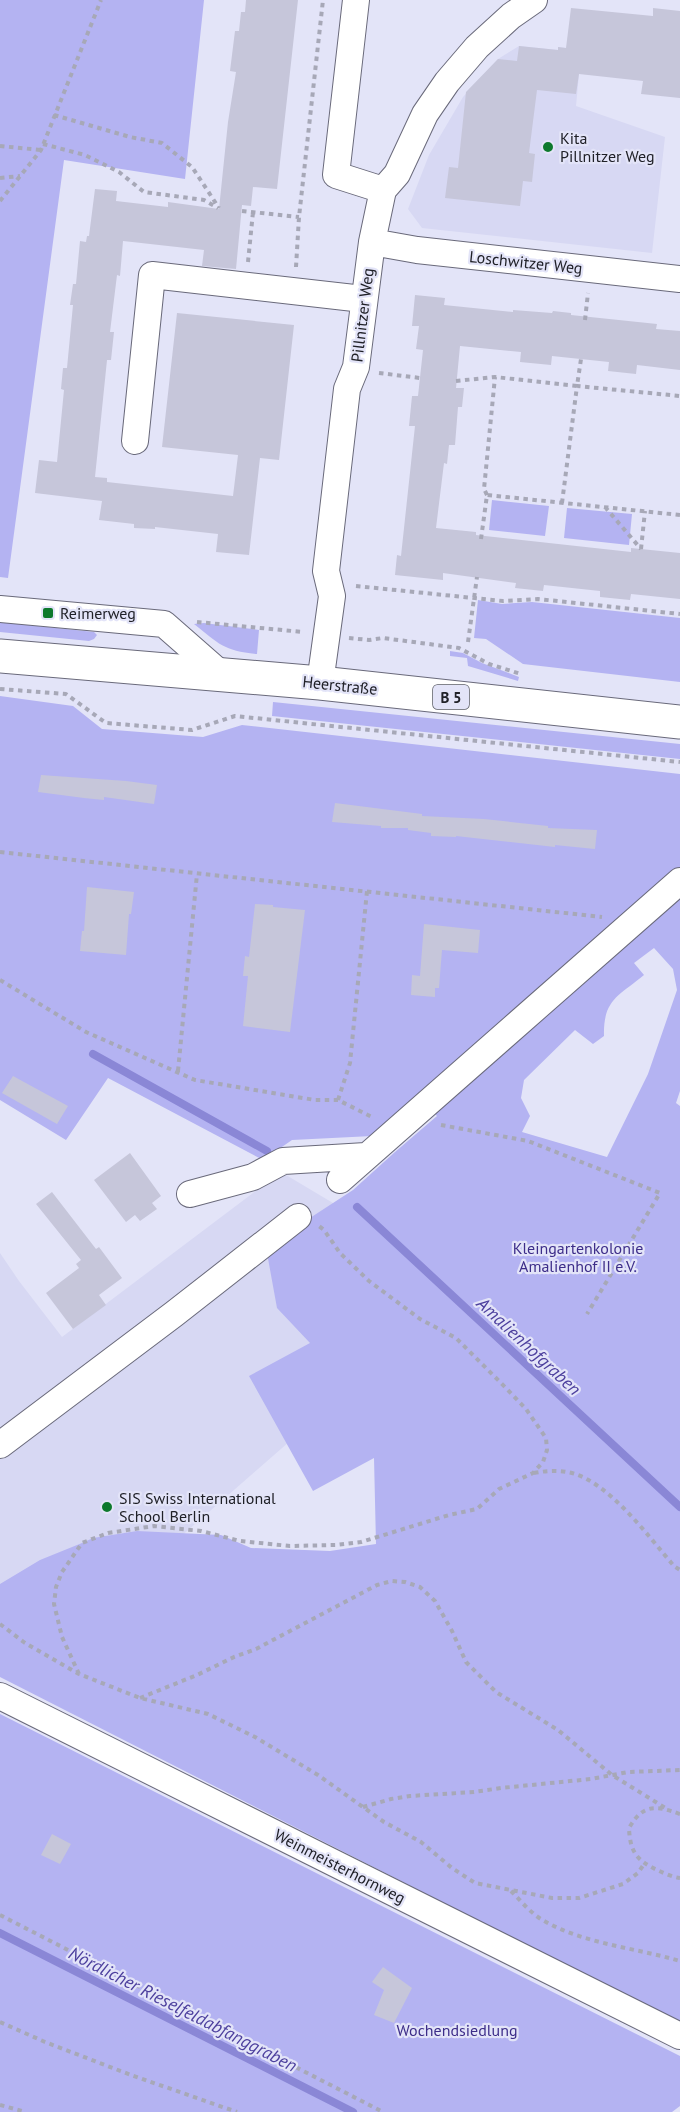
<svg xmlns="http://www.w3.org/2000/svg" width="680" height="2112" viewBox="0 0 680 2112" font-family="'PT Sans',sans-serif">
<style>
.built{fill:#d7d8f3}
.green{fill:#b4b3f2;fill-rule:evenodd}
.lines{fill:none;stroke-linecap:round;stroke-linejoin:round}
.stream{stroke:#8a87d6;stroke-width:8}
.building{fill:#c6c6da}
.minor-casing{stroke:#69697a;stroke-width:28}
.major-casing{stroke:#69697a;stroke-width:35}
.path{stroke:#a7a8b7;stroke-width:4;stroke-dasharray:4.5 4.5;stroke-linecap:butt}
.minor{stroke:#fff;stroke-width:26}
.major{stroke:#fff;stroke-width:33}
.poi-dot{fill:#0d792c;stroke:#e3e4f8;stroke-width:2}
.labels{text-anchor:middle;dominant-baseline:central;stroke-width:4.5;stroke-linejoin:round;paint-order:stroke}
.shield{fill:#e3e4f8;stroke:#5a5c66;stroke-width:1.5}
.shield-label{font-size:15px;font-weight:bold;fill:#202128}
.poi-label{font-size:16px;fill:#202128;stroke:#e3e4f8;text-anchor:start}
.street-label{font-size:16px;fill:#202128;stroke:#e3e4f8}
.park-label{font-size:16px;fill:#3d2d89;stroke:#e3e4f8}
.water-label{font-size:18px;font-style:italic;fill:#4d409e;stroke:#e3e4f8}
</style>
<rect width="100%" height="100%" fill="#e3e4f8"/>
<path class="built" d="M 519,46 L 558,50 L 558,47 L 574,49 L 579,74 L 576,106 L 665,137 L 652,253 L 422,228 L 408,209 L 429,155 L 463,97 L 498,59 Z
M 281,1172 L 333,1203 L 447,1304 L 13,1683 L 0,1676 L 0,1253 L 19,1281 L 62,1337 Z"/>
<path class="green" d="M 0,0 L 204,0 L 185,179 L 64,160 L 8,578 L 0,577 Z
M 492,500 L 549,506 L 545,536 L 489,530 Z
M 567,508 L 632,514 L 629,545 L 564,538 Z
M 478,600 L 502,604 L 532,602 L 680,618 L 680,682 L 523,664 L 486,639 L 474,638 Z
M 0,622 L 94,632 L 97,635 L 94,639 L 89,641 L 0,632 Z
M 204,623 L 259,630 L 257,654 C 224,651 219,644 194,624 Z
M 450,651 L 463,653 L 482,663 L 519,677 L 518,681 L 468,666 L 467,658 L 450,656 Z
M 0,696 L 73,706 L 102,729 L 203,737 L 242,725 L 680,774 L 680,1091 L 676,1103 L 680,1106 L 680,2023 L 0,1677 L 0,1584 L 40,1560 L 82,1543 L 93,1538 L 137,1531 L 221,1535 L 251,1548 L 330,1551 L 376,1544 L 374,1458 L 313,1491 L 249,1376 L 310,1343 L 277,1308 L 267,1253 L 313,1216 L 353,1190 L 395,1152 L 437,1116 L 417,1095 L 372,1136 L 292,1140 L 263,1160 L 108,1078 L 66,1140 L 0,1100 ZM 654,948 L 673,969 L 677,990 L 648,1074 L 607,1157 L 522,1132 L 530,1116 L 521,1098 L 524,1080 L 575,1030 L 593,1044 L 604,1036 C 603,999 619,996 644,975 L 634,963 Z
M 273,702 L 680,744 L 680,759 L 272,716 Z
M 0,1714 L 680,2056 L 680,2106 L 672,2112 L 0,2112 Z"/>
<g class="lines">
<path class="stream" d="M 93,1054 L 267,1151
M 357,1207 L 680,1507
M 0,1933 L 353,2112"/>
</g>
<path class="building" d="M 246,0 L 298,0 L 277,189 L 253,187 L 251,206 L 242,205 L 236,269 L 202,266 L 204,250 L 123,241 L 120,276 L 117,275 L 110,332 L 114,332 L 111,360 L 107,360 L 95,477 L 107,478 L 107,482 L 233,496 L 238,455 L 162,447 L 177,313 L 294,325 L 279,460 L 260,458 L 249,555 L 216,552 L 218,534 L 155,527 L 155,529 L 134,528 L 134,524 L 99,520 L 102,501 L 35,493 L 39,460 L 57,462 L 64,390 L 61,389 L 63,368 L 67,368 L 73,305 L 70,305 L 73,284 L 76,284 L 80,241 L 86,242 L 87,236 L 89,236 L 95,189 L 117,191 L 116,201 L 168,207 L 168,202 L 219,209 L 228,122 L 236,72 L 230,71 L 235,31 L 239,31 L 241,12 L 245,12 Z
M 571,8 L 653,16 L 653,8 L 680,11 L 680,98 L 641,94 L 643,81 L 579,74 L 576,94 L 537,90 L 529,153 L 535,154 L 532,182 L 523,181 L 520,206 L 445,198 L 449,167 L 458,168 L 466,92 L 498,59 L 517,61 L 519,46 L 558,50 L 558,47 L 566,48 Z
M 415,295 L 445,298 L 444,305 L 513,312 L 513,310 L 552,313 L 553,311 L 571,313 L 571,315 L 657,324 L 656,329 L 680,331 L 680,370 L 637,365 L 636,374 L 608,371 L 609,362 L 552,356 L 551,365 L 520,362 L 521,352 L 460,346 L 456,388 L 464,388 L 462,407 L 458,407 L 455,445 L 449,445 L 447,464 L 444,463 L 436,528 L 476,532 L 476,535 L 631,552 L 631,548 L 680,553 L 680,599 L 631,594 L 630,600 L 600,597 L 600,591 L 544,585 L 543,591 L 515,588 L 516,583 L 443,573 L 443,580 L 395,575 L 397,555 L 401,556 L 415,426 L 409,426 L 412,396 L 418,396 L 423,350 L 416,349 L 419,326 L 412,326 Z
M 41,775 L 126,781 L 157,785 L 154,804 L 104,797 L 104,800 L 84,798 L 38,792 Z
M 335,803 L 422,814 L 422,816 L 484,819 L 548,826 L 548,828 L 597,830 L 595,849 L 555,845 L 555,847 L 456,836 L 456,837 L 431,836 L 431,833 L 408,830 L 408,828 L 381,828 L 381,826 L 332,822 Z
M 87,887 L 134,892 L 131,914 L 129,914 L 126,955 L 80,951 L 82,931 L 84,931 Z
M 255,904 L 273,905 L 273,907 L 305,910 L 290,1032 L 243,1026 L 248,976 L 243,976 L 245,956 L 249,957 Z
M 424,924 L 480,930 L 478,953 L 442,950 L 439,988 L 435,988 L 435,997 L 411,995 L 412,975 L 420,976 Z
M 13,1076 L 68,1106 L 57,1124 L 2,1093 Z
M 130,1153 L 161,1196 L 152,1203 L 157,1209 L 140,1221 L 135,1215 L 126,1222 L 94,1180 Z
M 52,1192 L 96,1249 L 99,1247 L 122,1278 L 99,1295 L 106,1305 L 73,1329 L 46,1293 L 79,1268 L 76,1264 L 81,1260 L 36,1204 Z
M 52,1834 L 71,1844 L 60,1864 L 41,1855 Z
M 383,1967 L 412,1988 L 394,2023 L 374,2015 L 384,1990 L 372,1982 Z"/>
<g class="lines">
<defs>
<path id="minor" d="M 356,0 L 336,175 L 383,190
M 372,242 L 417,250 L 680,279
M 135,441 L 152,275 L 363,299
M 0,609 L 164,624 L 221,674
M 320,683 L 332,596 L 326,571 L 347,389 L 356,367 L 372,242 L 383,190 L 397,174 L 425,114 L 447,82 L 477,47 L 511,16 L 534,0
M 340,1180 L 680,881
M 190,1194 L 253,1177 L 283,1161 L 366,1156
M 0,1445 L 174,1314 L 298,1217
M 0,1696 L 680,2036"/>
<path id="major" d="M 0,656 L 320,683 L 680,722"/>
</defs>
<use href="#minor" class="minor-casing"/>
<use href="#major" class="major-casing"/>
<path class="path" d="M 54,115 L 130,137 L 162,143 L 192,167 L 219,208
M 43,144 L 85,155 L 119,172 L 144,192 L 204,200 L 218,208
M 0,146 L 41,150
M 0,178 L 20,176
M 0,201 L 41,150 L 101,0
M 242,211 L 299,217
M 248,262 L 253,212
M 296,267 L 299,217 L 323,0
M 585,320 L 588,293
M 379,373 L 420,378
M 456,381 L 495,377 L 577,386 L 581,359
M 487,495 L 484,489 L 495,377
M 562,503 L 577,386 L 680,396
M 605,507 L 641,549
M 481,539 L 487,495 L 680,515
M 641,549 L 645,511
M 356,586 L 503,601 L 538,599 L 680,614
M 197,622 L 303,632
M 349,638 L 369,640 L 383,638 L 459,648 L 489,664 L 521,674
M 468,642 L 477,577
M 0,689 L 66,694 L 106,723 L 192,730 L 235,716 L 680,762
M 0,852 L 602,917
M 0,980 L 86,1032 L 195,1080 L 315,1100 L 338,1100 L 374,1118
M 178,1071 L 197,874
M 338,1100 L 350,1063 L 367,891
M 441,1125 L 528,1141 L 660,1193 L 587,1314
M 534,1473 C 545,1471 556,1470 567,1472 C 606,1478 649,1537 674,1566 L 680,1570
M 0,1624 L 25,1643 L 79,1674 L 140,1698 L 208,1714 L 255,1737 L 318,1775 L 384,1822 L 421,1842 L 452,1868 L 475,1883 L 552,1898 L 579,1898 L 623,1884 L 638,1873 L 644,1864
M 79,1674 L 62,1637 L 54,1604 L 56,1587 L 62,1572 L 82,1543 L 108,1533 L 154,1526 L 201,1531 L 240,1541 L 290,1546 L 336,1545 L 361,1542 L 449,1515 L 477,1509 L 499,1489 L 533,1473 L 543,1462 L 547,1450 L 546,1438 L 526,1409 L 507,1389 L 456,1338 L 420,1319 L 369,1281 L 340,1253 L 324,1230 L 319,1226
M 140,1698 L 197,1675 L 234,1657 L 256,1649 L 377,1585 L 392,1581 L 405,1582 L 420,1587 L 435,1601 L 452,1631 L 466,1662 L 496,1692 L 558,1730 L 612,1775 L 667,1809
M 363,1807 L 391,1799 L 410,1796 L 474,1792 L 501,1788 L 591,1779 L 628,1772 L 680,1770
M 680,1814 C 655,1805 643,1804 629,1828 C 630,1851 636,1860 657,1870 C 664,1873 672,1877 680,1878
M 511,1891 C 522,1902 532,1915 546,1922 C 586,1944 636,1948 680,1961
M 0,1915 L 383,2112
M 0,2022 L 45,2042 L 131,2075 L 237,2112
M 0,2105 L 26,2112"/>
<use href="#minor" class="minor"/>
<use href="#major" class="major"/>
</g>
<g class="poi-dot">
<circle cx="548" cy="147" r="6"/>
<rect x="42" y="607" width="12" height="12" rx="3"/>
<circle cx="107" cy="1507" r="6"/>
</g>
<g class="labels">
<rect class="shield" x="433" y="685" width="36" height="24" rx="4.5"/>
<g class="shield-label">
<text x="451" y="697">B 5</text>
</g>
<g class="poi-label">
<text x="560" y="138">Kita<tspan x="560" dy="18">Pillnitzer Weg</tspan></text>
<text x="60" y="613">Reimerweg</text>
<text x="119" y="1498">SIS Swiss International<tspan x="119" dy="18">School Berlin</tspan></text>
</g>
<g class="street-label">
<text transform="translate(526 262) rotate(6)">Loschwitzer Weg</text>
<text transform="translate(362 315) rotate(-83)">Pillnitzer Weg</text>
<text transform="translate(340 685) rotate(6)">Heerstraße</text>
<text transform="translate(340 1866) rotate(27)">Weinmeisterhornweg</text>
</g>
<g class="park-label">
<text x="578" y="1248">Kleingartenkolonie<tspan x="578" dy="18">Amalienhof II e.V.</tspan></text>
<text x="457" y="2030">Wochendsiedlung</text>
</g>
<g class="water-label">
<text transform="translate(529 1346) rotate(43)">Amalienhofgraben</text>
<text transform="translate(183 2009) rotate(27)">Nördlicher Rieselfeldabfanggraben</text>
</g>
</g>
</svg>
